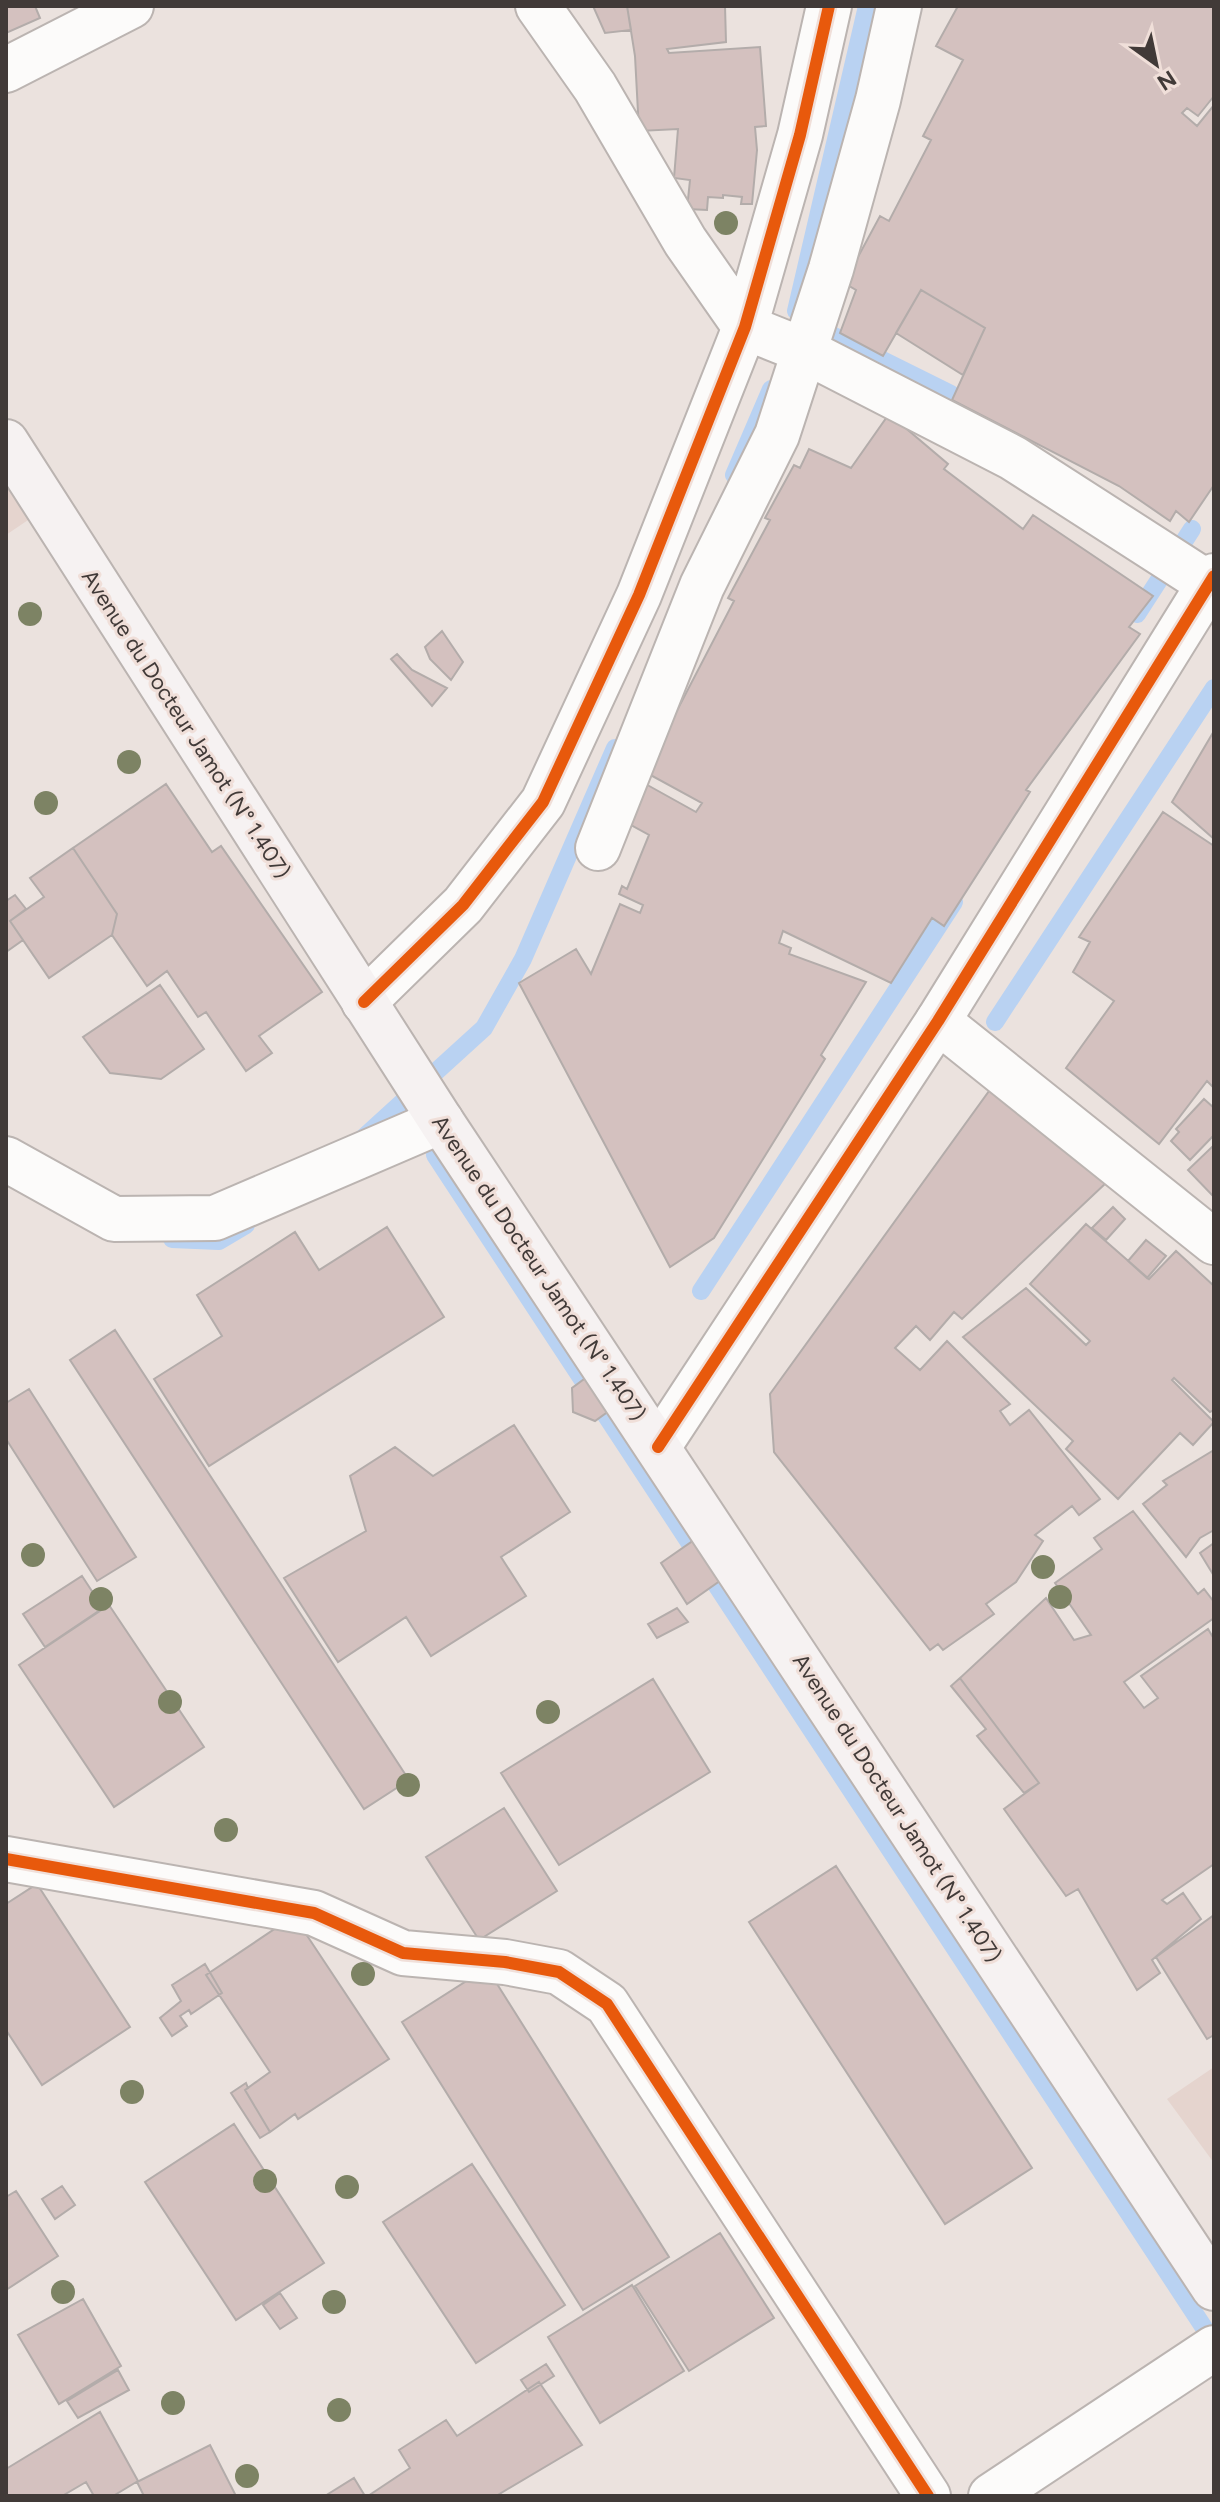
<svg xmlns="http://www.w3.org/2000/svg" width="1220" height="2502" viewBox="0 0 1220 2502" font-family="Figtree,sans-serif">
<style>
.built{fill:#e5d4ce}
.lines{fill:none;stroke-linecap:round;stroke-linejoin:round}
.stream{stroke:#b9d2f2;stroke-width:18}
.building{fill:#d4c1bf;stroke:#b3acaa;stroke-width:2}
.minor-casing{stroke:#bbb4b1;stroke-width:48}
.tertiary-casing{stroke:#bbb4b1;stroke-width:48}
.secondary-casing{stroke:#bbb4b1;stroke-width:48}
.minor{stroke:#fcfbfa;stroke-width:44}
.tertiary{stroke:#fcfbfa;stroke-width:44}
.secondary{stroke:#f6f2f2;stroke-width:44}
.cycleway-casing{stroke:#f0dfd9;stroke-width:17}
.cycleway{stroke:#e8590c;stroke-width:12}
.tree{fill:#7d8364}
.labels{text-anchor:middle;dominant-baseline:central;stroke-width:6;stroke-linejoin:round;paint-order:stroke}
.street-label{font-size:22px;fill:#413a38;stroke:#f0dfd9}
</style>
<rect width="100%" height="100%" fill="#ebe2de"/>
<path class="built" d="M 6,471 L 34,516 L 6,535 Z
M 1214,2067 L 1214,2163 L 1167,2099 Z"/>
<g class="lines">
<path class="stream" d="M 796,311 L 867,6
M 820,329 L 951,394
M 734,475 L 771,389
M 1137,614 L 1192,529
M 995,1022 L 1214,688
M 362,1139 L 484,1028 L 523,959 L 615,748
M 435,1155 L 689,1542
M 172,1239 L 219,1241 L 246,1225
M 701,1291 L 954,902
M 715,1583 L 1214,2343"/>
</g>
<path class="building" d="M 6,6 L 35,6 L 40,18 L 6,33 Z
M 593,6 L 627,6 L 631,30 L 605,33 Z
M 627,6 L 725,6 L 726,42 L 667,49 L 669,53 L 760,47 L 766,126 L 755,127 L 757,150 L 752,204 L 741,204 L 742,197 L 723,195 L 723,198 L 708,197 L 707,210 L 687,209 L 690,180 L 674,178 L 678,129 L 639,131 L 635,56 Z
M 958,6 L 1214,6 L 1214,96 L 1198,116 L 1187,108 L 1182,113 L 1197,126 L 1214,105 L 1214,485 L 1189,522 L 1176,511 L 1170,521 L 1119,486 L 952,400 L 985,328 L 921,290 L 883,356 L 840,333 L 856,290 L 844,283 L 880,216 L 889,221 L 931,140 L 923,136 L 963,60 L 936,46 Z
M 921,290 L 985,328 L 963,375 L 896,333 Z
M 889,414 L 948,464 L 944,469 L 1023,529 L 1033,515 L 1153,596 L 1129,627 L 1140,634 L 1026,790 L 1030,792 L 944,926 L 932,918 L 891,983 L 783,931 L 779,943 L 791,948 L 789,954 L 866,982 L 821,1055 L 825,1059 L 714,1238 L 670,1267 L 519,983 L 576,949 L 591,974 L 620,904 L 640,913 L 643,905 L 619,894 L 622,886 L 627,889 L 649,835 L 622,820 L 642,782 L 696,812 L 702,803 L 645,772 L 734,601 L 728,598 L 770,520 L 765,518 L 794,465 L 800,468 L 809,449 L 851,468 Z
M 442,631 L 463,662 L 451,680 L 430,659 L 425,647 Z
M 397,654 L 412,670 L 447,688 L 432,706 L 391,659 Z
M 1214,731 L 1214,839 L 1172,802 Z
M 166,784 L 212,852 L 221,846 L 322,992 L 259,1036 L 272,1053 L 246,1071 L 206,1012 L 198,1017 L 167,971 L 147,986 L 112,935 L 117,914 L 73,848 Z
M 1163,812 L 1214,846 L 1214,1088 L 1207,1081 L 1159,1144 L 1066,1068 L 1114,1001 L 1073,972 L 1090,942 L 1079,937 Z
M 73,848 L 117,914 L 112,935 L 49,978 L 10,921 L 44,897 L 30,878 Z
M 15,895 L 26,909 L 10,921 L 23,940 L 6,952 L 6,901 Z
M 160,985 L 204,1049 L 161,1079 L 110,1073 L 83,1037 Z
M 997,1080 L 1107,1182 L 962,1319 L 954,1312 L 930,1340 L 916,1326 L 895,1348 L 920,1370 L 947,1341 L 1010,1404 L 1000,1411 L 1010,1425 L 1029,1410 L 1100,1499 L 1079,1515 L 1072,1506 L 1035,1535 L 1043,1541 L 1016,1582 L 986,1604 L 994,1614 L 943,1650 L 938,1644 L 930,1650 L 774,1452 L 770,1394 Z
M 1204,1099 L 1214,1108 L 1214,1135 L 1190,1160 L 1171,1141 L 1179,1132 L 1176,1129 Z
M 1214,1145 L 1214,1197 L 1188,1170 Z
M 1113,1207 L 1125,1219 L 1106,1240 L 1092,1228 Z
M 1086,1224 L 1149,1279 L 1176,1251 L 1214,1286 L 1214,1410 L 1210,1412 L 1174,1378 L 1172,1380 L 1214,1422 L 1193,1445 L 1180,1433 L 1118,1499 L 1066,1449 L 1073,1441 L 963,1337 L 1026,1288 L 1086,1345 L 1090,1341 L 1030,1284 Z
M 387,1227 L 444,1317 L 209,1466 L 154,1379 L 222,1336 L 197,1295 L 295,1232 L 319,1270 Z
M 1146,1240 L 1166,1256 L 1147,1278 L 1128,1261 Z
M 115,1330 L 409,1780 L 364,1809 L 70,1360 Z
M 591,1374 L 613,1408 L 595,1421 L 573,1412 L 572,1388 Z
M 29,1389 L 136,1557 L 97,1581 L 6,1439 L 6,1403 Z
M 514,1425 L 570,1512 L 501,1557 L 526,1596 L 431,1656 L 406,1617 L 338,1662 L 284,1578 L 366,1531 L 350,1476 L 395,1447 L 433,1476 Z
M 1214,1450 L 1214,1530 L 1200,1538 L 1186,1557 L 1143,1504 L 1167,1485 L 1163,1481 Z
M 1133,1511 L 1198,1594 L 1204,1589 L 1214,1602 L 1214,1618 L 1124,1682 L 1144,1708 L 1158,1698 L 1141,1676 L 1208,1629 L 1214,1639 L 1214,1864 L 1162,1900 L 1167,1904 L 1183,1893 L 1201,1919 L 1152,1960 L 1160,1973 L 1137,1990 L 1078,1889 L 1066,1896 L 1004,1809 L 1039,1783 L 960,1678 L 1046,1598 L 1074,1640 L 1091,1635 L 1055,1583 L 1102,1549 L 1094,1538 Z
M 697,1538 L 724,1578 L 687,1604 L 661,1563 Z
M 1214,1543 L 1214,1576 L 1200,1553 Z
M 82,1576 L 103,1608 L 45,1647 L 23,1614 Z
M 109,1605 L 204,1747 L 114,1807 L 19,1665 Z
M 677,1608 L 688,1622 L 657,1638 L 648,1624 Z
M 960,1678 L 1039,1783 L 1024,1793 L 977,1736 L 986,1729 L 951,1686 Z
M 653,1679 L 710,1772 L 559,1865 L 501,1773 Z
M 504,1808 L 557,1891 L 479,1940 L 426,1857 Z
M 836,1866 L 1032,2168 L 945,2224 L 749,1922 Z
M 37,1884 L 130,2027 L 42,2085 L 6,2030 L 6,1904 Z
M 1214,1915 L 1214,2035 L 1207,2039 L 1156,1957 Z
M 294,1916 L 389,2059 L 298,2119 L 295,2114 L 270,2132 L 245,2090 L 270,2072 L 206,1975 Z
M 205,1964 L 222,1993 L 191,2014 L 189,2010 L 180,2016 L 187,2026 L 172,2036 L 160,2018 L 181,2001 L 172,1985 Z
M 487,1968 L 669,2257 L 583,2310 L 402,2022 Z
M 246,2083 L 248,2088 L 245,2090 L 270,2132 L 260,2138 L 231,2093 Z
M 234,2124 L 324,2263 L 236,2320 L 145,2182 Z
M 472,2164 L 565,2305 L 476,2363 L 383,2222 Z
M 62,2186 L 75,2205 L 55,2219 L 42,2199 Z
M 16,2191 L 58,2256 L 6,2290 L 6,2197 Z
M 720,2233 L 774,2318 L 689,2371 L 635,2286 Z
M 632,2285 L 684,2371 L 600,2423 L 548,2337 Z
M 280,2293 L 297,2318 L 280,2329 L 263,2305 Z
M 83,2299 L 121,2366 L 59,2404 L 18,2335 Z
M 546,2364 L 554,2376 L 529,2392 L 521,2380 Z
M 118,2370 L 129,2390 L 78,2418 L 67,2401 Z
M 539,2382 L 582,2445 L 496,2496 L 368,2496 L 410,2468 L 399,2450 L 446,2420 L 457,2436 Z
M 100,2412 L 138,2481 L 113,2496 L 94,2496 L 86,2482 L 62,2496 L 6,2496 L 6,2469 Z
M 210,2445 L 236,2496 L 144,2496 L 137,2482 Z
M 354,2478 L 365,2496 L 325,2496 Z"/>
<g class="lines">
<defs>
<path id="minor" d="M 538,6 L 595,87 L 685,241 L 745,327 L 805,351 L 1013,458 L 1209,584
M 6,70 L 131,6
M 598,848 L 702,586 L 777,435 L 831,269 L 878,100 L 899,6
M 364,1002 L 463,905 L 543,802 L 639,595 L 745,327 L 800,135 L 829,6
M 938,1021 L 1214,1242
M 6,1159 L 114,1219 L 215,1218 L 441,1121
M 6,1859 L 314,1913 L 403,1953 L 505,1962 L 559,1972 L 607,2004 L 928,2496
M 991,2496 L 1214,2348"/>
<path id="tertiary" d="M 658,1447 L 938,1021 L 1214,576"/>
<path id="secondary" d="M 6,442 L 441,1121 L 1214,2288"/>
</defs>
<use href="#minor" class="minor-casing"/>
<use href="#tertiary" class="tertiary-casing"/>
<use href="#secondary" class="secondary-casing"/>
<use href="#minor" class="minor"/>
<use href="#tertiary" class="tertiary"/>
<use href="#secondary" class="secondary"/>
<defs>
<path id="cycleway" d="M 364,1002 L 463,905 L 543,802 L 639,595 L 745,327 L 800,135 L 829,6
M 658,1447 L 938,1021 L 1214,576
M 6,1859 L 314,1913 L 403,1953 L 505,1962 L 559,1972 L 607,2004 L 928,2496"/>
</defs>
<use href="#cycleway" class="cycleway-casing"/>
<use href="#cycleway" class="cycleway"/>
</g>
<g class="tree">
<circle cx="726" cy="223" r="12"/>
<circle cx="30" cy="614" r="12"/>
<circle cx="129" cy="762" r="12"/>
<circle cx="46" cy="803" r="12"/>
<circle cx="33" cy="1555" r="12"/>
<circle cx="1043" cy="1567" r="12"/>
<circle cx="1060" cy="1597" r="12"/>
<circle cx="101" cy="1599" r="12"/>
<circle cx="170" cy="1702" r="12"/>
<circle cx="548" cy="1712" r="12"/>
<circle cx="408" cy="1785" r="12"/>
<circle cx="226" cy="1830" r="12"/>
<circle cx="363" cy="1974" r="12"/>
<circle cx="132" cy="2092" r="12"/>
<circle cx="265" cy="2181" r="12"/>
<circle cx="347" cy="2187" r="12"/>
<circle cx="63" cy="2292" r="12"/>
<circle cx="334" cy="2302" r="12"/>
<circle cx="173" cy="2403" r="12"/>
<circle cx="339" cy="2410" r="12"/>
<circle cx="247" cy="2476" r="12"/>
</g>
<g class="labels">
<g class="street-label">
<text transform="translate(186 724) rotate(57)">Avenue du Docteur Jamot (N° 1.407)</text>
<text transform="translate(539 1268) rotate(56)">Avenue du Docteur Jamot (N° 1.407)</text>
<text transform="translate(897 1808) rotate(57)">Avenue du Docteur Jamot (N° 1.407)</text>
</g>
</g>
<rect width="1220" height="2502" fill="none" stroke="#413a38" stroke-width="16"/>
<g transform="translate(1156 64) rotate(147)" stroke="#f0dfd9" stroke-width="6" paint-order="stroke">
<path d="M0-6L14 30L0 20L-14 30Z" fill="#413a38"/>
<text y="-12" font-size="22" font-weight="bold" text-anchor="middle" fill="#413a38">N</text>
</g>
</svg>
